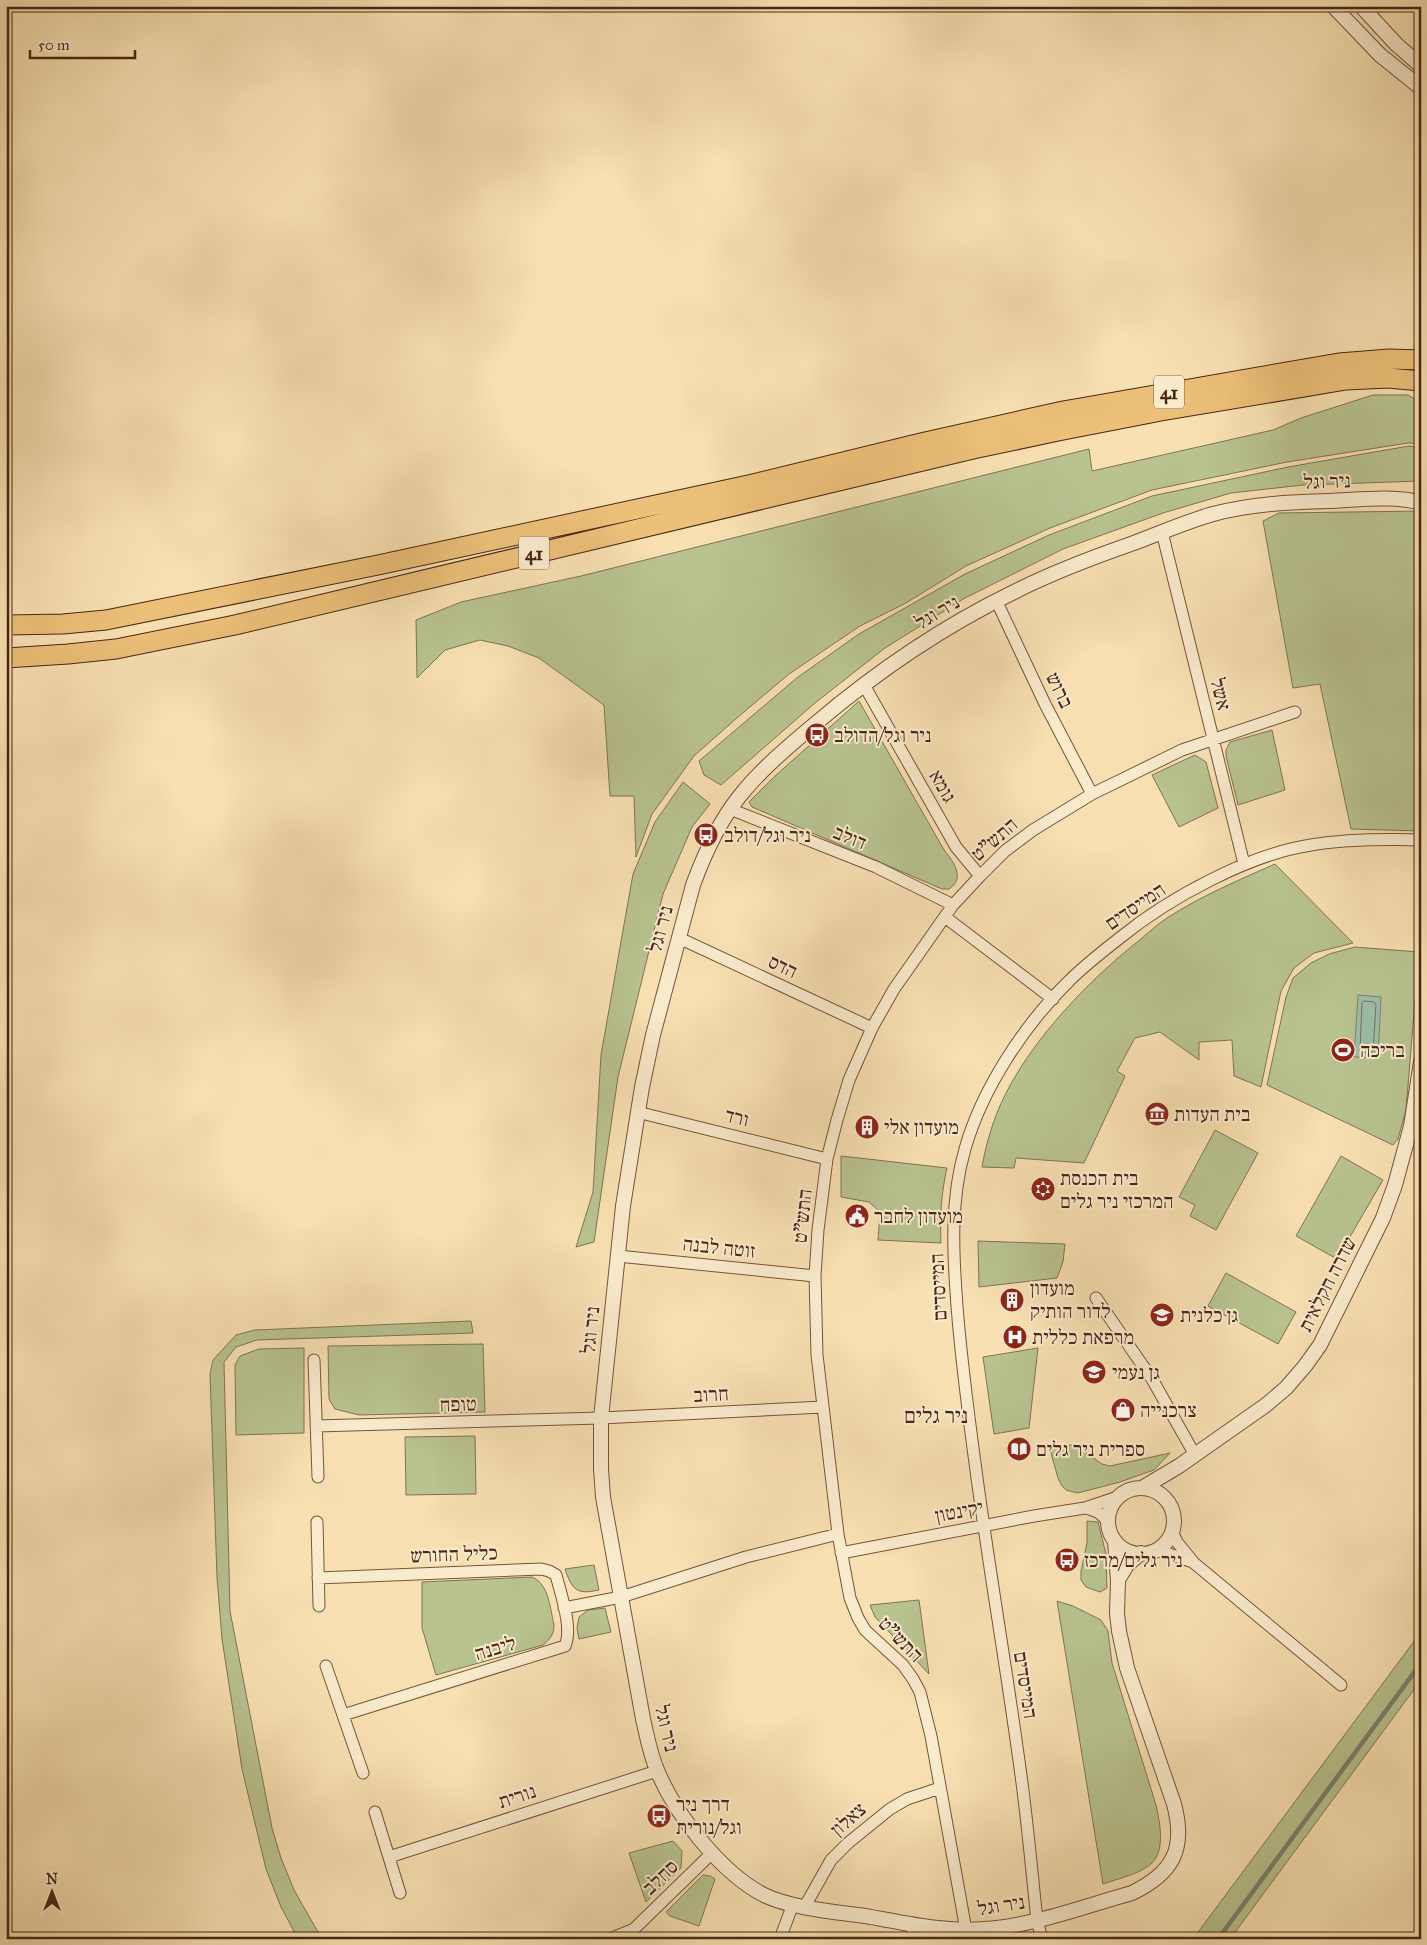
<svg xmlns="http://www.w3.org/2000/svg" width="1427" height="1945" viewBox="0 0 1427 1945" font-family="'IM FELL Great Primer','Frank Ruhl Libre',serif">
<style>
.green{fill:#b8c390;stroke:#807453}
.water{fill:#9ebdaa;stroke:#7c816f}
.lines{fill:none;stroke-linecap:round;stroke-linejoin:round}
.shore{stroke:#737260;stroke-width:1}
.stream{stroke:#7c816f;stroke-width:4.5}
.minor-casing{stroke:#74543d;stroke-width:13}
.tertiary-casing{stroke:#74543d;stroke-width:16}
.trunk-casing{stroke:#482616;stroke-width:21}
.minor{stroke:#faebcd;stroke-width:11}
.tertiary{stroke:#faebcd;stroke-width:14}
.trunk{stroke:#ecc079;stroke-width:19}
.labels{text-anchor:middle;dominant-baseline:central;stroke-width:4;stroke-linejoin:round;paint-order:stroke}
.shield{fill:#faebcd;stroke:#7d614d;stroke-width:1}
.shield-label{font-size:19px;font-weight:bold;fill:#482616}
.street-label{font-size:20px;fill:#482616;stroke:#faebcd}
.poi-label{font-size:20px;fill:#482616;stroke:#faebcd;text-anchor:start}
.quarter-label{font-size:22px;fill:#482616;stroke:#faebcd}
</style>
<rect width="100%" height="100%" fill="#f8e0b2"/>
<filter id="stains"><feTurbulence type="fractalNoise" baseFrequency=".004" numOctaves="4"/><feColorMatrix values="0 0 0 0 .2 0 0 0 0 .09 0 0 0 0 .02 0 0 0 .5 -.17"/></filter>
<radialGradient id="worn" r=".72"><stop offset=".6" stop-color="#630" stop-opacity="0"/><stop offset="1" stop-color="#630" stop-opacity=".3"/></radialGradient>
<path class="green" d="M 1373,395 L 1408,395 L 1421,403 L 1421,444 L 1408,443 L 1287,462 L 1152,490 L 1050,528 L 966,566 L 906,603 L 860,626 L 789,674 L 738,717 L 694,756 L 652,814 L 636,857 L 634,796 L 610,796 L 604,705 L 539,658 L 508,646 L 480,640 L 445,650 L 417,678 L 416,620 L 461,602 L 581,576 L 1089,449 L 1092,471 L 1273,430 L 1301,418 Z
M 1409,446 L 1421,448 L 1421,481 L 1303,485 L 1231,493 L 1163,513 L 1063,549 L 965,598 L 885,648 L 815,703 L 721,785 L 704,775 L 699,761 L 798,677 L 859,634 L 965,574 L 1049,535 L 1152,496 L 1288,467 Z
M 1421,511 L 1421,824 L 1419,831 L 1351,829 L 1320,684 L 1293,688 L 1263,521 L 1279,513 Z
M 859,701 L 944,850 C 953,861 966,878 949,889 L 942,889 L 752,807 L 749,802 L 774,777 Z
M 1272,730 L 1285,790 L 1238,805 L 1226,756 L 1226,750 L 1230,742 Z
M 1195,755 L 1206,762 L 1218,808 L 1179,827 L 1152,775 Z
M 683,782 L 710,804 L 692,827 L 663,894 L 618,1077 L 594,1242 L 576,1247 L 593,1192 L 601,1055 L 633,874 L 655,822 Z
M 1275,864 L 1353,943 L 1314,953 L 1294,968 L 1281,991 L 1261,1087 L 1234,1076 L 1232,1040 L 1199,1042 L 1199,1060 L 1160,1032 L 1135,1038 L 1117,1071 L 1125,1076 L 1084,1163 L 1016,1158 L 1014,1168 L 982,1167 C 986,1143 994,1117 1005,1095 C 1034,1037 1090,979 1141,939 C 1149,932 1158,924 1167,918 C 1201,896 1239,880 1275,864 Z
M 1355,947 L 1419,952 L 1406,1110 L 1398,1139 L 1393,1145 L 1267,1085 L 1286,997 L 1293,978 L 1311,963 L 1329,954 Z
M 1215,1130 L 1258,1153 L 1216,1230 L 1190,1216 L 1195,1205 L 1179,1197 Z
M 841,1156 L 947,1168 C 941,1194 940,1217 941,1243 L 878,1240 L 880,1212 L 869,1202 L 841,1197 Z
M 1341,1156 L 1383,1180 L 1337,1259 L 1296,1236 Z
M 978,1241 L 1065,1244 L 1063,1262 L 1057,1278 L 979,1287 Z
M 1226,1273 L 1296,1312 L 1278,1344 L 1208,1306 Z
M 471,1321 L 473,1333 L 257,1340 L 236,1347 L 224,1362 L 230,1611 L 272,1828 L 281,1858 L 294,1890 L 322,1939 L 298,1939 L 281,1907 L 266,1869 L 242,1769 L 222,1639 L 217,1577 L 210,1374 L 213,1360 L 236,1335 L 255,1330 Z
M 483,1344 L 485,1412 L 359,1415 L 335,1409 L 329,1399 L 328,1346 Z
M 304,1348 L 304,1433 L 236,1435 L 235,1365 L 240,1356 L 259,1349 Z
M 1038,1348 L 1029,1428 L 994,1434 L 983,1357 Z
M 475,1436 L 476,1494 L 406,1495 L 405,1437 Z
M 1075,1445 L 1102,1464 L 1110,1466 L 1170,1453 L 1154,1470 L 1120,1482 L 1078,1493 L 1066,1490 L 1062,1486 L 1058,1478 L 1049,1446 Z
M 1087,1521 L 1098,1522 L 1106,1554 L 1107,1588 L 1100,1592 L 1086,1587 L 1081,1580 L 1081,1571 L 1087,1543 Z
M 594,1565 L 599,1590 C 577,1595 572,1590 565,1569 Z
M 532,1577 C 549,1584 550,1608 554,1625 C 554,1635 550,1639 543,1645 L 436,1675 L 422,1628 L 422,1582 Z
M 919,1600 L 929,1674 L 875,1617 L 870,1605 Z
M 1057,1601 L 1073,1606 L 1101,1620 L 1108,1631 L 1112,1663 L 1156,1805 C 1160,1823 1167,1855 1147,1867 C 1135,1875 1117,1879 1103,1884 Z
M 605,1608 L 611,1632 L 579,1639 L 577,1628 L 579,1617 L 588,1610 Z
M 1421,1632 L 1421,1680 L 1230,1939 L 1193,1939 Z
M 673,1841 L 682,1851 L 681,1868 L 646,1902 L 629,1853 Z
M 703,1875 L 710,1876 L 715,1879 L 699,1926 L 670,1916 L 666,1912 Z"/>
<path class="water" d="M 1358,995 L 1381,997 L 1378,1058 L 1354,1057 Z"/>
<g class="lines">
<path class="shore" d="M 1364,1001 L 1374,1002 L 1376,1004 L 1373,1051 L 1371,1053 L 1362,1052 L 1360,1050 L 1362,1003 Z"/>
<path class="stream" d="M 1218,1939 L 1421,1663"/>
<defs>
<path id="minor" d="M 1162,532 L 1244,864
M 996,600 L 1045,704 L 1092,794
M 864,685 L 956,847 L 980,876
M 730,809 L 876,867 L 953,905
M 945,917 L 1053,999
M 679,938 L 872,1028
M 637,1112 L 827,1159
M 618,1256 L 815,1276
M 1096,1298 L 1152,1379 L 1195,1455
M 314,1360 L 318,1477
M 316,1426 L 601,1418 L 823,1407
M 1085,1508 C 1097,1511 1102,1513 1108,1523
M 317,1522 L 319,1606
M 1172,1531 L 1177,1542 L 1194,1563 L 1341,1685
M 1157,1550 L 1190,1561
M 841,1553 L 1034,1516 L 1085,1508 L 1118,1497
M 318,1578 L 541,1569 L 549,1571 L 556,1575 C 561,1595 573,1628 565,1646 L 343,1715
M 564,1608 L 621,1597 L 746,1557 L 838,1534
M 326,1666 L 363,1773
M 375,1812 L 400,1893
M 389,1857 L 657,1771
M 805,1906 L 831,1860 L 848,1843 L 890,1809 L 907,1799 L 940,1788
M 966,1930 L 931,1736 L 920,1692 L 913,1679 L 903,1665 L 865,1630 L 858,1618 L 850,1598 L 838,1534 L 817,1355 L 815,1276 L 818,1230 L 827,1159 L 837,1120 L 849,1080 L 872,1028 L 894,989 L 953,905 L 980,876 L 1005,851 L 1033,830 L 1092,794 L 1182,750 L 1295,712
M 612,1938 L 634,1929 L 712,1853
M 780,1939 L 793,1904
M 913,1939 L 913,1924
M 1042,1939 L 1037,1920 C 1032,1874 1028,1828 1022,1783 C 1008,1676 989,1570 975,1463 C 968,1411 961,1359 957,1306 C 953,1254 950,1200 965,1149 C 982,1089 1024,1025 1069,981 C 1085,965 1103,951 1121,937 C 1169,898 1250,854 1311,845 C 1348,839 1384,839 1421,840"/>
<path id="tertiary" d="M 1333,6 L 1380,55 L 1421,88
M 1361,6 L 1396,44 L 1421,66
M 1142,1488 L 1179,1466 L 1266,1405 L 1286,1388 L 1305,1366 L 1320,1345 L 1383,1218 L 1395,1185 L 1411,1126 L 1421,1062
M1108 1521a33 33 0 1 1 66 0a33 33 0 1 1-66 0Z
M 1115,1541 L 1118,1581
M 1141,1553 L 1127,1565 L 1118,1580 L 1117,1613 L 1119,1631 L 1127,1668 L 1174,1804 C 1186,1849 1173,1873 1132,1893 C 1085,1906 1033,1926 984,1929 C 947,1932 908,1924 871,1917 C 839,1912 793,1909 764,1895 C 721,1873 675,1814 657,1770 C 650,1754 647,1736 643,1719 L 603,1497 L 601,1469 L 601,1418 L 623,1206 L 642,1087 L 653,1035 L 693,885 C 704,855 719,822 739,797 C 760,770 788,747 815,724 C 875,673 942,627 1014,592 C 1051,573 1091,558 1131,544 C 1158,534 1185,522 1213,514 C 1251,504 1290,502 1330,501 C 1356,500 1397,495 1421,503"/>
<path id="trunk" d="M 6,625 L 63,624 L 106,620 L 378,565 L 753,484 L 921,443 L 1063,411 L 1339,363 L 1389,359 L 1421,360
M 6,658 L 68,654 L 116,649 L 235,625 L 973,449 L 1058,431 L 1161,411 L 1346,380 L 1388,378 L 1421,381"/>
</defs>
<use href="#minor" class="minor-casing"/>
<use href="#tertiary" class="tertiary-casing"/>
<use href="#trunk" class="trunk-casing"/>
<use href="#minor" class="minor"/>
<use href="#tertiary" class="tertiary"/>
<use href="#trunk" class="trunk"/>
</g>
<defs>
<symbol id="bus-disc" viewBox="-11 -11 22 22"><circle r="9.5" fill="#8f2418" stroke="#faebcd"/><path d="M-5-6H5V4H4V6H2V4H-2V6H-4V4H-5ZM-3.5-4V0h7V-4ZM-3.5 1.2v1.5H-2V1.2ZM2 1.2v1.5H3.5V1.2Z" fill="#fff"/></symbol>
<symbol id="stadium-disc" viewBox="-11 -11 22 22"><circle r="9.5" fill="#8f2418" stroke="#faebcd"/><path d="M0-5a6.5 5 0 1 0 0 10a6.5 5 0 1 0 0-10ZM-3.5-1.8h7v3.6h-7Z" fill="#fff"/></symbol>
<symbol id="museum-disc" viewBox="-11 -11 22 22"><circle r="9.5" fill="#8f2418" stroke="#faebcd"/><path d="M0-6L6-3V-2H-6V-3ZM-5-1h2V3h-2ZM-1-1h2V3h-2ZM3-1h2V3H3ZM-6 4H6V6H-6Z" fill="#fff"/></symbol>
<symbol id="building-disc" viewBox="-11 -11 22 22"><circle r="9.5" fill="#8f2418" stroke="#faebcd"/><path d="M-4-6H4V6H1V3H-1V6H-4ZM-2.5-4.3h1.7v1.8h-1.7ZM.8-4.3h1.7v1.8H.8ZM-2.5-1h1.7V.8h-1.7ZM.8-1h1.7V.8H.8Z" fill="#fff"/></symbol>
<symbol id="synagogue-disc" viewBox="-11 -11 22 22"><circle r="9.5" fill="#8f2418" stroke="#faebcd"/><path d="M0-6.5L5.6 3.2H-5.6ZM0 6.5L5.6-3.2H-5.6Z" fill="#fff"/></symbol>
<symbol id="civic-disc" viewBox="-11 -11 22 22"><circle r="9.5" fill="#8f2418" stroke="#faebcd"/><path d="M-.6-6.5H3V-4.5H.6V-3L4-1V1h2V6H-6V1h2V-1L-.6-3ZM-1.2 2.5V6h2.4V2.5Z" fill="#fff"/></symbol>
<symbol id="school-disc" viewBox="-11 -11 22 22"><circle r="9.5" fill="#8f2418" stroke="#faebcd"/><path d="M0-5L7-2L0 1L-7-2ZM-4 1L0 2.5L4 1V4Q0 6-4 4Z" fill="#fff"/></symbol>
<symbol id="hospital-disc" viewBox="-11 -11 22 22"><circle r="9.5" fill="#8f2418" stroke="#faebcd"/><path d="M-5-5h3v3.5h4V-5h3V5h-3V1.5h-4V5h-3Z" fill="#fff"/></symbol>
<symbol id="shop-disc" viewBox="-11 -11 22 22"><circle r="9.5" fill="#8f2418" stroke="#faebcd"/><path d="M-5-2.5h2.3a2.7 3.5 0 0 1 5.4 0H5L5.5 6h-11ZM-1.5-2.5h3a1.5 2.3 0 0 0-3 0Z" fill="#fff"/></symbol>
<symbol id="library-disc" viewBox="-11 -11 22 22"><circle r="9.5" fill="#8f2418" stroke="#faebcd"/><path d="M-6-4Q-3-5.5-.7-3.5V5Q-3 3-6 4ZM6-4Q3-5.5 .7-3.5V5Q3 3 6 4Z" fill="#fff"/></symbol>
</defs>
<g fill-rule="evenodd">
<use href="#bus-disc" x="803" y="721" width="28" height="28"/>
<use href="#bus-disc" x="692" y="821" width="28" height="28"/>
<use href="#stadium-disc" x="1329" y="1036" width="28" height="28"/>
<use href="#museum-disc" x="1143" y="1100" width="28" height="28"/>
<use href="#building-disc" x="853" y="1113" width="28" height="28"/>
<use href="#synagogue-disc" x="1029" y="1175" width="28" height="28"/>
<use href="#civic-disc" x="843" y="1202" width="28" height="28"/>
<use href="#building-disc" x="998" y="1286" width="28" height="28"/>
<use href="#school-disc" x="1148" y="1301" width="28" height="28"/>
<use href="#hospital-disc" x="1001" y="1323" width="28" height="28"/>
<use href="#school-disc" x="1080" y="1358" width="28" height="28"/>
<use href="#shop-disc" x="1109" y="1396" width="28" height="28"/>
<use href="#library-disc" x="1005" y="1435" width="28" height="28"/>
<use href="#bus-disc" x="1053" y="1546" width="28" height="28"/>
<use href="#bus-disc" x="645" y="1802" width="28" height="28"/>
</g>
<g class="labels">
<g class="shield">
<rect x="1154" y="375.5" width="30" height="33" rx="4"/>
<rect x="519" y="536.5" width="30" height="33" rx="4"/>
</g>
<g class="shield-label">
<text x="1169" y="392">41</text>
<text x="534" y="553">41</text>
</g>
<g class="street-label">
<text transform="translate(1327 481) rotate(-2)">ניר וגל</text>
<text transform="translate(937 612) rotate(-31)">ניר וגל</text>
<text transform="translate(1060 690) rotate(64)">ברוש</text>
<text transform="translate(1221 694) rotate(76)">אשל</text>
<text transform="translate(943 786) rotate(60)">גומא</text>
<text transform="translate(850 837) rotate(22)">דולב</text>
<text transform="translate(994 839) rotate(-41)">התש"ט</text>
<text transform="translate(1135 906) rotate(-34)">המייסדים</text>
<text transform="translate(660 929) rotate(-75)">ניר וגל</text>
<text transform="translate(783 966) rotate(25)">הדס</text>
<text transform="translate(737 1117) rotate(14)">ורד</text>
<text transform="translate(802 1216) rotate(-84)">התש"ט</text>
<text transform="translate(719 1247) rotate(6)">זוטה לבנה</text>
<text transform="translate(1327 1284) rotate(-63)">שדרה חקלאית</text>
<text transform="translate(938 1287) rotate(-93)">המייסדים</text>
<text transform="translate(590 1330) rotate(-84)">ניר וגל</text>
<text transform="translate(711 1394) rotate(-3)">חרוב</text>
<text transform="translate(458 1404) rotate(-2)">טופח</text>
<text transform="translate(959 1511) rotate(-11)">יקינטון</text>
<text transform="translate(454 1554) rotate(-2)">כליל החורש</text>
<text transform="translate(901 1639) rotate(46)">התש"ט</text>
<text transform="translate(495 1648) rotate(-17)">ליבנה</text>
<text transform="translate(1026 1685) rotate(81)">המייסדים</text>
<text transform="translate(667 1728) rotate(77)">ניר וגל</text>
<text transform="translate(517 1796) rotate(-18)">נורית</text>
<text transform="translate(848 1819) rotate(-41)">צאלון</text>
<text transform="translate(660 1877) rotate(-44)">סחלב</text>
<text transform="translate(1001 1905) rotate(-9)">ניר וגל</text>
</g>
<g class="poi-label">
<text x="834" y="735">ניר וגל/הדולב</text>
<text x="724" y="835">ניר וגל/דולב</text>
<text x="1360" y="1050">בריכה</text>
<text x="1174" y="1114">בית העדות</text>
<text x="884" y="1127">מועדון אלי</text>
<text x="1060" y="1178">בית הכנסת<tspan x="1060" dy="23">המרכזי ניר גלים</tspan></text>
<text x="874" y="1216">מועדון לחבר</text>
<text x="1030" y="1288">מועדון<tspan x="1030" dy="23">לדור הותיק</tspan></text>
<text x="1180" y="1315">גן כלנית</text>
<text x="1032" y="1337">מרפאת כללית</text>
<text x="1112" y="1372">גן נעמי</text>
<text x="1140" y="1410">צרכנייה</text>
<text x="1036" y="1449">ספרית ניר גלים</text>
<text x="1084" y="1560">ניר גלים/מרכז</text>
<text x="676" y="1804">דרך ניר<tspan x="676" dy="23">וגל/נורית</tspan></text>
</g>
<g class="quarter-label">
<text x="936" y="1415">ניר גלים</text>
</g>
</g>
<rect width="1427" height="1945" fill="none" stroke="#f8e0b2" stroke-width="25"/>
<rect x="8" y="8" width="1412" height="1930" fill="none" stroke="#482616" stroke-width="2.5"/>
<rect x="12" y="12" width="1402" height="1920" fill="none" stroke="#482616"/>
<g transform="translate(52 1892)" stroke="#faebcd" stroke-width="4" paint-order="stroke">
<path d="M0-4L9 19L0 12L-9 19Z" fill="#482616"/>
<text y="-8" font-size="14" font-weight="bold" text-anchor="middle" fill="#482616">N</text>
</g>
<path d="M30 50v8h105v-8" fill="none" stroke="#482616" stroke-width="2.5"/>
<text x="38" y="50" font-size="15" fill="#482616" stroke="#faebcd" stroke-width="4" paint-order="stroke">50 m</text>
<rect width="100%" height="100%" filter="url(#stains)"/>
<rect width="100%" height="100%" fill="url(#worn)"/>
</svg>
